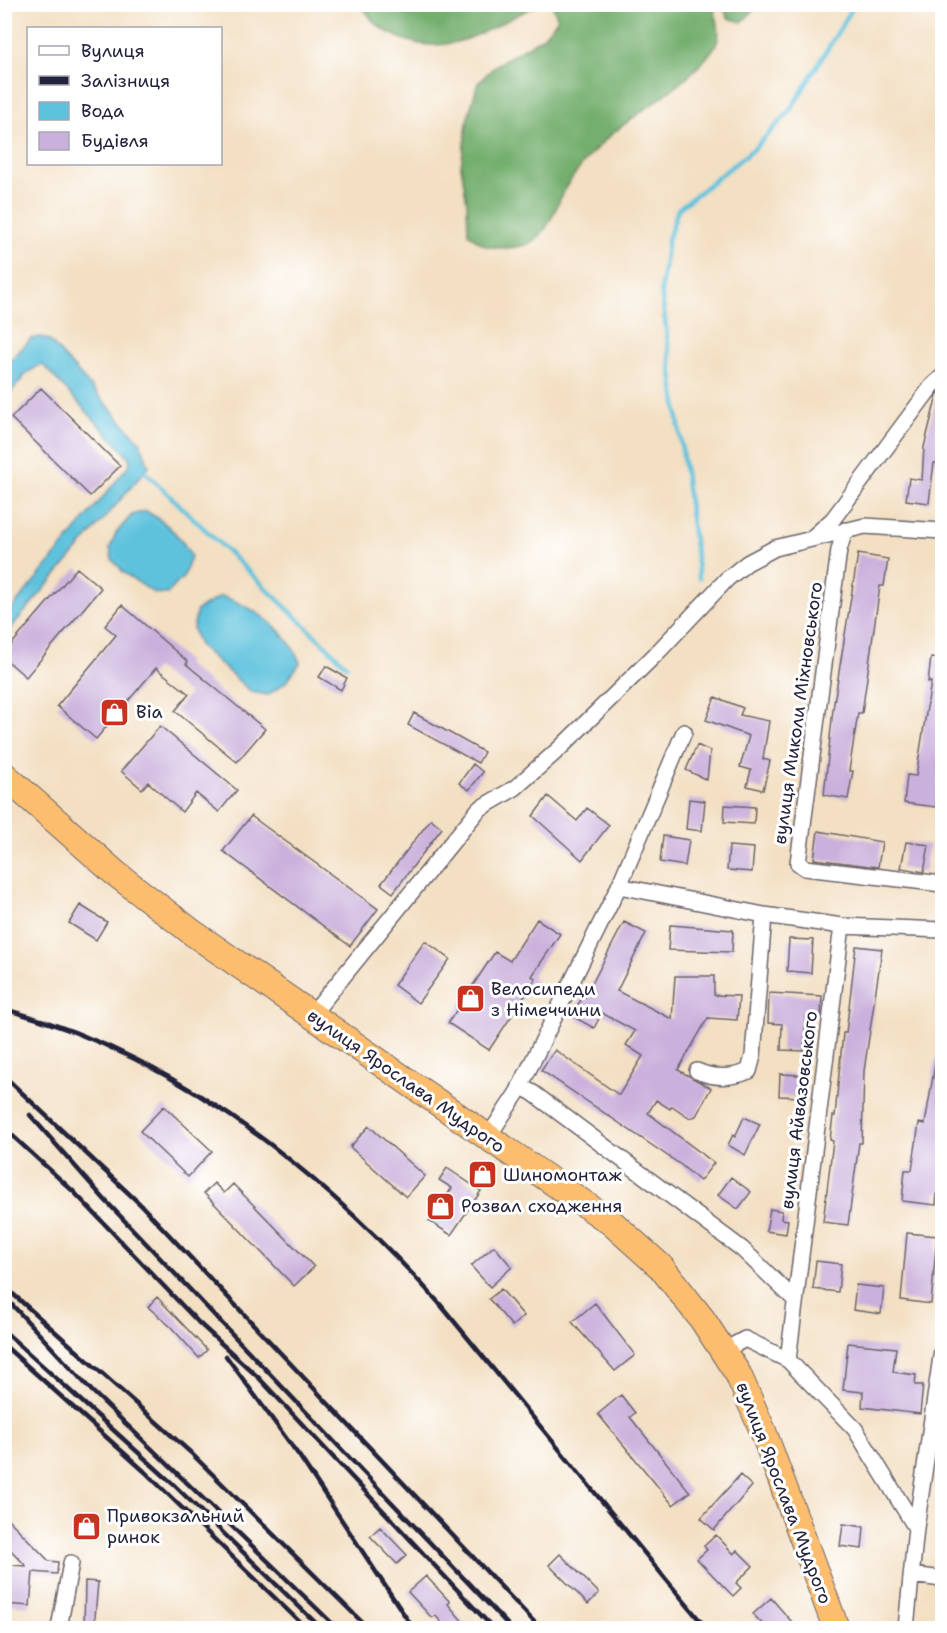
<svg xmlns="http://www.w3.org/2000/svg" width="947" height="1633" viewBox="0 0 947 1633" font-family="'Shantell Sans',sans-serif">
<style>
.forest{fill:#74af6e;stroke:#4b6854;stroke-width:1.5}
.water{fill:#5fc2dd;stroke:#40728c;stroke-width:1.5}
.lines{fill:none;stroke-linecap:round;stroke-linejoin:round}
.stream{stroke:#5fc2dd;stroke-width:4.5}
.building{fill:#cab0dc}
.minor-casing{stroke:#6b646a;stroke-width:18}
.trunk-casing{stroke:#6b646a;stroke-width:28}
.minor{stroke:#fff;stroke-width:15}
.trunk{stroke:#fcbd6e;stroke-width:26}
.rail{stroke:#22223b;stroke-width:4.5}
.labels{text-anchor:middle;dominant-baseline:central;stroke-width:6;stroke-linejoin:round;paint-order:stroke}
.poi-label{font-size:18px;fill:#22223b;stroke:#fff;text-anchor:start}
.street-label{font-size:18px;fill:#22223b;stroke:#fff}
</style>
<rect width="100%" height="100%" fill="#fff"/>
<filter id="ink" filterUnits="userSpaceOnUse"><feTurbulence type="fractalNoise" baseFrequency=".0167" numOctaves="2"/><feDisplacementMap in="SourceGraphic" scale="12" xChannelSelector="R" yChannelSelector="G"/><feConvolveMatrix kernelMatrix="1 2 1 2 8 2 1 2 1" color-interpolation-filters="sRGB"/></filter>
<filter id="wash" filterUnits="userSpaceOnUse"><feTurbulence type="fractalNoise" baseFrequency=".008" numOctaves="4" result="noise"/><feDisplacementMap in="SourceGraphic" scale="24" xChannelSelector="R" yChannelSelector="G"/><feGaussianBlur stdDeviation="1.35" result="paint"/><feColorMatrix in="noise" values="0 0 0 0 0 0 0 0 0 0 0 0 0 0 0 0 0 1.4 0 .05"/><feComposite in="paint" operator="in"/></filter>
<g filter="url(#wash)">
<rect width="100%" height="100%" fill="#f3dfc2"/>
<path class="forest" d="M 366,4 L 538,4 L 538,5 C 492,25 451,61 398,37 C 381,29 374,25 364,8 Z
M 552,5 L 712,5 C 717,16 723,36 714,48 C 681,94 622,116 587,159 C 580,168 571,178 565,189 C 557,205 550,228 535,240 C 524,249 500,249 487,246 C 480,244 473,237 468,233 L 467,203 L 461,166 L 468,117 L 478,83 L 496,65 L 543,37 L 558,19 Z
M 722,5 L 759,5 L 742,22 L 728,18 Z"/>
<path class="water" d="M 41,337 L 49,340 L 140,442 L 149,466 L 5,635 L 5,617 L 130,464 L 129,457 L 42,364 L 28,372 L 5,399 L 5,366 L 31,339 Z
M 146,511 C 166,522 181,536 191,556 L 184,576 L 167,594 L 154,593 L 124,573 L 112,559 L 110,548 L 116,533 L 132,515 Z
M 221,596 C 253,606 288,630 300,663 L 286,682 L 268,695 L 251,692 L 199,645 L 193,629 L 197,610 Z"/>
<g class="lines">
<path class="stream" d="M 141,468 L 347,666
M 699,578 L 661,290 L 668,240 L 678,209 L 755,148 L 789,112 L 855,4"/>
</g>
<g id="blocks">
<path class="building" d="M 41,388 L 120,466 L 90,496 L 11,418 Z
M 942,390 L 941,463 L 934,463 L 929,503 L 906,500 L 909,478 L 922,480 L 924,447 L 937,395 Z
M 858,554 L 888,559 L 884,586 L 880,586 L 862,713 L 858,713 L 849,771 L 853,771 L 848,799 L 824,795 L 833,709 Z
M 77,568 L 101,588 L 26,677 L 4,658 L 4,653 Z
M 122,605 L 188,662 L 186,664 L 265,729 L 237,762 L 175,711 L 189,694 L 156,668 L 96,739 L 57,706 L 116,635 L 105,626 Z
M 931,658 L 942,659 L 942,768 L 940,768 L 936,807 L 904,803 L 907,775 L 916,776 L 931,682 L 928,682 Z
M 326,666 L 347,678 L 341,690 L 319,677 Z
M 715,697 L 743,708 L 740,715 L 769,721 L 763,759 L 770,761 L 763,790 L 747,786 L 751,770 L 740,767 L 749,736 L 706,720 Z
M 414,713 L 484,752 L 478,763 L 408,725 Z
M 160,726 L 237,790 L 219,812 L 196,793 L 182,812 L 148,782 L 142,789 L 121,771 Z
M 697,745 L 710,751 L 707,780 L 686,770 Z
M 473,764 L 483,772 L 469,790 L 459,783 Z
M 548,796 L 577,821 L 587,808 L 609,825 L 582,860 L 533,816 Z
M 689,799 L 705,801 L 702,831 L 686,829 Z
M 725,805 L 755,807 L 754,824 L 724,822 Z
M 251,816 L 378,909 L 350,946 L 223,851 Z
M 431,819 L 442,828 L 393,893 L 381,884 Z
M 818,831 L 882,842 L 878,867 L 814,859 Z
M 663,836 L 689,840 L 685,866 L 660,862 Z
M 906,842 L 929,845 L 924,872 L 901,868 Z
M 729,846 L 754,848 L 752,872 L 727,870 Z
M 80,905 L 107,922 L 96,940 L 69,923 Z
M 537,919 L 560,934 L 532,976 L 536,979 L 489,1050 L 448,1023 L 495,952 L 510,961 Z
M 624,922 L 646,933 L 617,991 L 672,1019 L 675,976 L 714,976 L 714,995 L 739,996 L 737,1020 L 708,1018 L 678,1070 L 711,1088 L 696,1116 L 690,1118 L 672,1106 L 670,1109 L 656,1100 L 648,1113 L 714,1163 L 700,1181 L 681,1165 L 541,1070 L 555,1050 L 619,1095 L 643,1056 L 626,1045 L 635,1031 L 602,1013 L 594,1028 L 572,1016 L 583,996 L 585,997 Z
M 670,925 L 733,930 L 732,952 L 668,950 Z
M 789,939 L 813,940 L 811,973 L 787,971 Z
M 425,941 L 450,959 L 418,1003 L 394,985 Z
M 856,946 L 882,949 L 864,1071 L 862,1143 L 859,1143 L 848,1225 L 823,1222 L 833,1141 L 830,1140 L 833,1116 L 835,1116 L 841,1053 L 843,1033 L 846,1033 Z
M 769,993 L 822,996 L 821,1016 L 806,1016 L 804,1051 L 781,1050 L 782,1024 L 768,1023 Z
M 936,1058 L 942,1059 L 942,1192 L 937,1192 L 936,1205 L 902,1201 L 905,1170 L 912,1170 L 919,1123 L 925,1124 Z
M 780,1074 L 801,1075 L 801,1097 L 779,1096 Z
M 164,1106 L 212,1151 L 188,1177 L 140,1131 Z
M 744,1117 L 760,1124 L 745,1155 L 728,1145 L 733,1135 L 735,1137 Z
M 369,1126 L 425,1176 L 406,1197 L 350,1147 Z
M 447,1168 L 481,1191 L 451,1235 L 429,1221 L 452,1188 L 439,1180 Z
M 731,1177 L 751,1192 L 738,1209 L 718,1195 Z
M 214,1183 L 224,1193 L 233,1184 L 314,1267 L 294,1286 L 204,1193 Z
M 770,1209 L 782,1211 L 781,1219 L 788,1220 L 786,1234 L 766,1231 Z
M 907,1233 L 937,1236 L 931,1304 L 901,1300 Z
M 494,1246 L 512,1267 L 490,1287 L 471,1266 Z
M 816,1261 L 841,1264 L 838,1292 L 813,1289 Z
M 856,1285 L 884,1288 L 881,1314 L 853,1310 Z
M 501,1289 L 524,1316 L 512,1326 L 489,1299 Z
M 157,1297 L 207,1350 L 199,1358 L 171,1327 L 148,1307 Z
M 595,1303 L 635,1355 L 615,1371 L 572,1322 Z
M 848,1343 L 896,1348 L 893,1372 L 916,1375 L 915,1385 L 923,1385 L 920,1414 L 862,1407 L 863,1392 L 843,1390 Z
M 621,1395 L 635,1413 L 630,1417 L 690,1492 L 673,1505 L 598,1414 Z
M 740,1475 L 752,1486 L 714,1530 L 701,1518 Z
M 4,1515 L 49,1561 L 58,1562 L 57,1574 L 33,1572 L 30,1606 L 4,1604 L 7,1565 L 26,1566 L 4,1543 Z
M 843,1524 L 864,1527 L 862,1549 L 840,1546 Z
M 380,1527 L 407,1555 L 397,1564 L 370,1536 Z
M 716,1535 L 734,1554 L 737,1550 L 753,1566 L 736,1583 L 741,1588 L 733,1596 L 697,1559 L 707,1550 L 704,1546 Z
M 560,1554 L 599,1593 L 588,1604 L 549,1565 Z
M 426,1576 L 450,1602 L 448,1604 L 469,1629 L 447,1629 L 435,1615 L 432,1618 L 408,1592 Z
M 85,1581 L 98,1582 L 94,1629 L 84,1629 Z
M 771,1598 L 798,1629 L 767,1629 L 753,1614 Z"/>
</g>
</g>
<g filter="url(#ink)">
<use href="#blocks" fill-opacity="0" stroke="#6b646a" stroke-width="1.5"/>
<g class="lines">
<defs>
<path id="minor" d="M 845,530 L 839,550 L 798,863 L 805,868 L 942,884
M 813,537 L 833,519 L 932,386 L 942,377
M 619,886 L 764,915 L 842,926 L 942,930
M 311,1016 L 479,809 L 515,788 L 559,749 L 656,654 L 727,579 L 747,563 L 775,548 L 865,526 L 942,531
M 697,1071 C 715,1079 732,1078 749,1071 L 753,1056 L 764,915
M 520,1086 L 533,1093 L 742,1249 L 794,1299
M 488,1137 L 517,1093 L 619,886 L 684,732
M 723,1351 L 745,1339 L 788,1360 L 855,1429 L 916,1528
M 788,1360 L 842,926
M 912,1575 L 942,1579
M 59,1628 L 71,1563
M 906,1628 L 916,1528 L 942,1350"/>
<path id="trunk" d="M 4,775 L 115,873 L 193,933 L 612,1223 L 661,1267 L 702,1319 L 738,1374 L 763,1431 L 836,1628"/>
</defs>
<use href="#minor" class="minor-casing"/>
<use href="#trunk" class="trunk-casing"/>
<use href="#minor" class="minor"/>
<use href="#trunk" class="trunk"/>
<path class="rail" d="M 4,1009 C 178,1055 322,1172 439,1303 L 706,1628
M 4,1076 L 140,1204 L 540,1628
M 30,1115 L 105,1200 L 511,1628
M 4,1128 L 74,1192 L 199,1323 L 259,1378 L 493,1628
M 4,1286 L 190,1452 L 368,1628
M 4,1296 L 92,1391 L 337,1628
M 4,1331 L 173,1484 L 321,1628
M 4,1345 L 144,1471 L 306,1628
M 226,1356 L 300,1457 L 413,1628"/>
</g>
</g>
<defs>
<symbol id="shop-square" viewBox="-11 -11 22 22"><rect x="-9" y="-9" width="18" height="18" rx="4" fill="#c8321e" stroke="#fff"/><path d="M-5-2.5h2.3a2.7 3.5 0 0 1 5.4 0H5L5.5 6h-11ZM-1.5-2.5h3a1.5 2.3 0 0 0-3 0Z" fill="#fff"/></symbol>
</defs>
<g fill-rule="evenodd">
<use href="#shop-square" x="98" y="696" width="33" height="33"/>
<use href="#shop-square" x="454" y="982" width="33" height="33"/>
<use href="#shop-square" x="466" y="1158" width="33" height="33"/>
<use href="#shop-square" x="424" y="1190" width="33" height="33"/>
<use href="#shop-square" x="70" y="1510" width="33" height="33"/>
</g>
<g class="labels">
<g class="poi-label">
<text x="136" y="712">Віа</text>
<text x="491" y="989">Велосипеди<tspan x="491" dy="21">з Німеччини</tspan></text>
<text x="503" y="1175">Шиномонтаж</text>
<text x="461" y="1206">Розвал сходження</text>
<text x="107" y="1516">Привокзальний<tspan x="107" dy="21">ринок</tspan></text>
</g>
<g class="street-label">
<text transform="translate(798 713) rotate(-82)">вулиця Миколи Міхновського</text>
<text transform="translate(406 1081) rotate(35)">вулиця Ярослава Мудрого</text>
<text transform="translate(799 1110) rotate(-83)">вулиця Айвазовського</text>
<text transform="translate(784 1493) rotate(69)">вулиця Ярослава Мудрого</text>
</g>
</g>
<rect width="947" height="1633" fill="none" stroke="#fff" stroke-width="24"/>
<rect x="27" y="27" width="195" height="138" fill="#ffffff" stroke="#a7a7b1" stroke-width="1.5"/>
<rect x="39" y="46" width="30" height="9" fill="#ffffff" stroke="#a7a7b1" stroke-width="1.5"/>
<text x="81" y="57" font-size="18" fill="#22223b">Вулиця</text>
<rect x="39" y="76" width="30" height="9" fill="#22223b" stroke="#a7a7b1" stroke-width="1.5"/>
<text x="81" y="87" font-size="18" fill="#22223b">Залізниця</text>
<rect x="39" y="102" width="30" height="18" fill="#5fc2dd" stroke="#a7a7b1" stroke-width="1.5"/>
<text x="81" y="117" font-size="18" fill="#22223b">Вода</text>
<rect x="39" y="132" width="30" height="18" fill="#cab0dc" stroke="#a7a7b1" stroke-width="1.5"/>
<text x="81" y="147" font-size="18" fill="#22223b">Будівля</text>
</svg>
